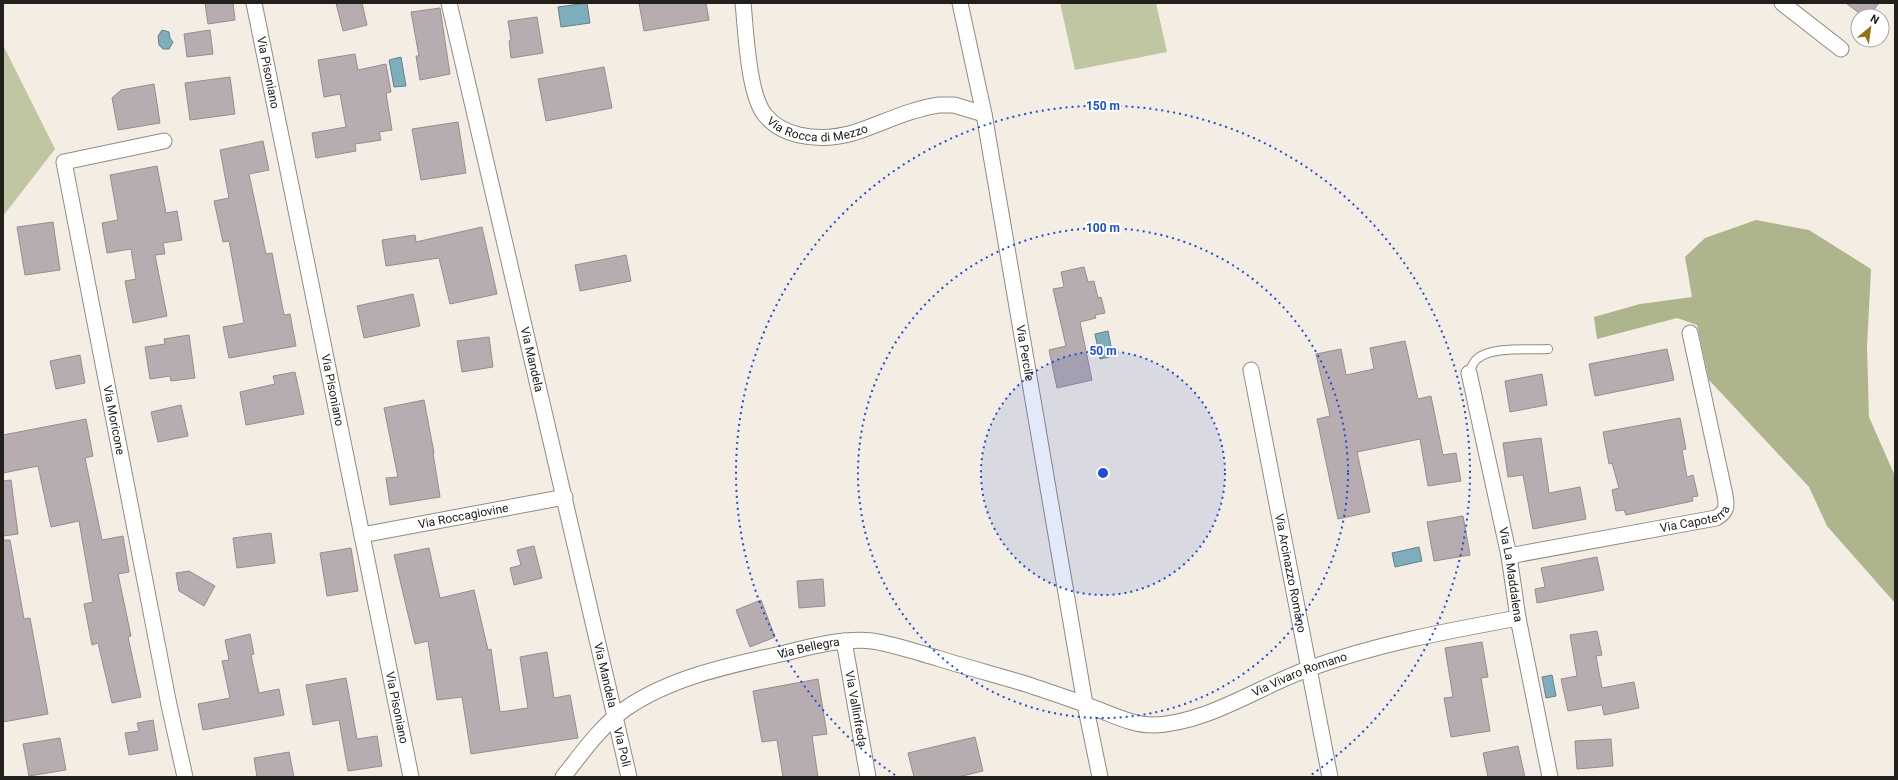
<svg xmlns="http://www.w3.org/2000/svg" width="1898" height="780" viewBox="0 0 1898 780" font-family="Roboto,sans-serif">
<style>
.green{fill:#bfc6a1}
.forest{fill:#aeb58d}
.water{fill:#7eaebc;stroke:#62838c}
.building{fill:#b7acb0;stroke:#978c90}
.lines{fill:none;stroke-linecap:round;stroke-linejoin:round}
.lane-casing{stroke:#918b82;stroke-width:10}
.street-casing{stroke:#918b82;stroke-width:17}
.lane{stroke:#fff;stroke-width:8}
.street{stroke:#fff;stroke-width:15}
.ring{fill:none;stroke:#1d4ed8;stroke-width:2;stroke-dasharray:2 4}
.labels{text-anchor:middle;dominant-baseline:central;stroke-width:4;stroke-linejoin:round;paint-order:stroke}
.street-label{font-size:12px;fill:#22201d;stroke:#fff}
.centre{fill:#1d4ed8;stroke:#fff;stroke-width:2}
.ring-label{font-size:12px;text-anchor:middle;font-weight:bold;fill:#1d4ed8;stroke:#fff;stroke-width:4;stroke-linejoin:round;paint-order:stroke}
</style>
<rect width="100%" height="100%" fill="#f3ede3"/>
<path class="green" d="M 1060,3 L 1156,3 L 1167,52 L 1075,70 Z
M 3,45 L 55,149 L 3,216 Z"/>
<path class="forest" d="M 1756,220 L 1809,230 L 1871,269 L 1867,347 L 1869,417 L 1895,476 L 1895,603 L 1827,526 L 1809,487 L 1709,380 L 1697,325 L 1677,318 L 1597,339 L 1594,317 L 1640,304 L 1692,297 L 1685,257 L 1705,238 Z"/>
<path class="water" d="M 587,3 L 590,23 L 561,27 L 558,7 Z
M 162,30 L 169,32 L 170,38 L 173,42 L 169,49 L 163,49 L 159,45 L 158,36 Z
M 401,57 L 406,86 L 394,87 L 389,60 Z
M 1108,331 L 1113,356 L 1100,359 L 1095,334 Z
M 1419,547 L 1422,561 L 1395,567 L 1392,553 Z
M 1552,675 L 1556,696 L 1546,698 L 1542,677 Z"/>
<path class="building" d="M 205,3 L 233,3 L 235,20 L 208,24 Z
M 336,3 L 362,3 L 367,25 L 343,31 Z
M 639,3 L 706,3 L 709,20 L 644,31 Z
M 1846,3 L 1879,3 L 1869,16 L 1863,16 Z
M 440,8 L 450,74 L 420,80 L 416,56 L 419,56 L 411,12 Z
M 537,17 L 543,53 L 511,58 L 509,41 L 511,40 L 508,21 Z
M 210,30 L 213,54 L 187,57 L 184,34 Z
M 355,54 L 358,70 L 386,64 L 391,92 L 386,93 L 392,130 L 379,132 L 381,140 L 355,144 L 356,151 L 316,158 L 312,133 L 346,127 L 340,94 L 324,97 L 318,60 Z
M 604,67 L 612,108 L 546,121 L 538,79 Z
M 230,77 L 235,114 L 190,120 L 185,83 Z
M 154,84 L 160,123 L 118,130 L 112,98 L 121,90 Z
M 458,122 L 466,173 L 421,180 L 412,129 Z
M 263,141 L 269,170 L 249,174 L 266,254 L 272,253 L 284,315 L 290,314 L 296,346 L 229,358 L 223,327 L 244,323 L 229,241 L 223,242 L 214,201 L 229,198 L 220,150 Z
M 157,166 L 166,213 L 177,211 L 182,240 L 163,243 L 165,254 L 155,255 L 167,316 L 133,323 L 125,281 L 136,279 L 131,249 L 107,253 L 102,223 L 118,220 L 110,175 Z
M 53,222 L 60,270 L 25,275 L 17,227 Z
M 482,227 L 497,294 L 450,304 L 439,258 L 386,266 L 382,240 L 415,235 L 416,242 Z
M 626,255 L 631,281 L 580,291 L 575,265 Z
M 1084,267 L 1088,282 L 1094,281 L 1098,298 L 1101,297 L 1105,313 L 1095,315 L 1096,318 L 1080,322 L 1092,380 L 1057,388 L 1049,350 L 1066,346 L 1053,289 L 1064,287 L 1061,272 Z
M 413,294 L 420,326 L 364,338 L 357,306 Z
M 189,335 L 195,378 L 171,381 L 170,376 L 150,379 L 145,347 L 165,344 L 164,339 Z
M 489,337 L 493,367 L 462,372 L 457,341 Z
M 1405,341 L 1418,399 L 1431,396 L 1443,455 L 1456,453 L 1461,481 L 1428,486 L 1420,439 L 1357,452 L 1370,512 L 1338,519 L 1317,419 L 1330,416 L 1316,354 L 1341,349 L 1346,375 L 1374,369 L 1370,348 Z
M 1667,349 L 1674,380 L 1595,396 L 1589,364 Z
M 80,355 L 85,383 L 56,389 L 50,361 Z
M 295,372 L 304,414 L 246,425 L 240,392 L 275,384 L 273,376 Z
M 1542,374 L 1547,405 L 1510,412 L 1505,381 Z
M 424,400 L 434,453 L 433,453 L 440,497 L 390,505 L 386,478 L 398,477 L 384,408 Z
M 181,405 L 188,436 L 158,442 L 151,412 Z
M 1680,418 L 1686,449 L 1682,450 L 1687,477 L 1693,475 L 1698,496 L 1692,497 L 1693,501 L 1626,515 L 1624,510 L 1616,511 L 1612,490 L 1619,488 L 1612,463 L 1609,464 L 1603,432 Z
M 86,419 L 93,456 L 85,458 L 102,540 L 123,536 L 129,572 L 118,574 L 131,636 L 128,637 L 141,697 L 112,703 L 98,643 L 92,645 L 84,604 L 93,602 L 79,521 L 51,527 L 38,466 L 3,473 L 3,435 Z
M 1541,438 L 1549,493 L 1580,487 L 1586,519 L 1533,529 L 1523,475 L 1508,477 L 1503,443 Z
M 11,480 L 18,534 L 3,536 L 3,481 Z
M 1463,516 L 1470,555 L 1434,561 L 1427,522 Z
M 271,533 L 275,563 L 237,568 L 233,538 Z
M 3,540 L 10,540 L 24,619 L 30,618 L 48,714 L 3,722 Z
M 534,546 L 542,578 L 514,585 L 510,568 L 521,565 L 517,550 Z
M 351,548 L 358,591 L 327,596 L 320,553 Z
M 429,548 L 440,598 L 474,590 L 488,650 L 491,649 L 500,712 L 528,708 L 520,657 L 547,652 L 554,698 L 570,695 L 578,738 L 471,754 L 462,697 L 437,700 L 428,641 L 415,644 L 394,555 Z
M 1597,557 L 1604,590 L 1537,603 L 1535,589 L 1545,587 L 1541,568 Z
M 189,571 L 215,586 L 204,606 L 179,591 L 176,573 Z
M 823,579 L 825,606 L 799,608 L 797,581 Z
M 761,600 L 775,637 L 750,647 L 736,610 Z
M 1597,631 L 1602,655 L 1596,656 L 1602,688 L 1634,682 L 1639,708 L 1604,715 L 1602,705 L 1568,711 L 1561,679 L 1577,676 L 1570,635 Z
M 250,634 L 254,654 L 251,655 L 259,693 L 279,689 L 284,715 L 203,730 L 198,704 L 230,698 L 222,661 L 229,660 L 225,640 Z
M 1482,642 L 1488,677 L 1481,678 L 1490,731 L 1451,737 L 1444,698 L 1453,697 L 1445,648 Z
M 346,678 L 357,739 L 377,736 L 382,766 L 348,771 L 339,720 L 313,725 L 306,685 Z
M 818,679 L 827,734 L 812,736 L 818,777 L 783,777 L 777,740 L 762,742 L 753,691 Z
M 153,720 L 158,750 L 129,755 L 125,733 L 139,731 L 137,723 Z
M 975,737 L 983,771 L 958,777 L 914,777 L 908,753 Z
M 60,738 L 66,770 L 29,776 L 23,744 Z
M 1611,739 L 1613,766 L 1577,769 L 1575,741 Z
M 1518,746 L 1525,777 L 1488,777 L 1483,753 Z
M 289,752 L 294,777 L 257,777 L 254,758 Z"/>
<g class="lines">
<defs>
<path id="lane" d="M 1469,373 C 1471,368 1473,362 1477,359 C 1491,346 1529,350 1548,349"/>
<g id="street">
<path id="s1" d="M 254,3 L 411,777"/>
<path id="s2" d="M 449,3 L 629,777"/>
<path id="s3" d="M 743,3 C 746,31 748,94 765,115 C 774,126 786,132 799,135 C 817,139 835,138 853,133 C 881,124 910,109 939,105 L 954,105 L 984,114"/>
<path id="s4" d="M 960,3 L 984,114 L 1085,704 L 1100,777"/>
<path d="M 1782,3 L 1841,49"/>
<path id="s5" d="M 164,141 L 64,162 L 169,705 L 185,777"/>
<path id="s6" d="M 1251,370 L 1330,777"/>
<path id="s7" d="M 1469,373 L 1509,556 L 1518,618 L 1550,777"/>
<path id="s8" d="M 362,535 L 565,497"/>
<path id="s9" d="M 1509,556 L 1716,518 C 1727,512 1727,506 1725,495 L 1690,333"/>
<path id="s10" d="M 844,641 L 868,777"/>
<path id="s11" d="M 563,777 C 582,753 600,727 625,709 C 671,677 731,665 785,653 C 813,646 843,638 872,641 C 894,644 915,652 937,658 C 966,667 996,675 1026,684 C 1049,692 1072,699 1094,708 C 1114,715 1132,725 1153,725 C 1206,724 1260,686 1308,669 C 1376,644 1447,631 1518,618"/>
</g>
</defs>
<use href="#lane" class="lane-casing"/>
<use href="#street" class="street-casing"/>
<use href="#lane" class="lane"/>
<use href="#street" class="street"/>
</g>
<circle cx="1103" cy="473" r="122" fill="#1d4ed8" fill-opacity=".12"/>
<g class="ring">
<circle cx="1103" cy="473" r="122"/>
<circle cx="1103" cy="473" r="245"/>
<path d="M895 775A367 367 0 1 1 1311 775"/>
</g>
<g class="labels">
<g class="street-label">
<text stroke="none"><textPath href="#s1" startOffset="71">Via Pisoniano</textPath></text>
<text stroke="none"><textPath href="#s3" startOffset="173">Via Rocca di Mezzo</textPath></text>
<text stroke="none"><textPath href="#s4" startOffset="356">Via Percile</textPath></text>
<text stroke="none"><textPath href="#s2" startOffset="366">Via Mandela</textPath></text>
<text stroke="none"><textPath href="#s1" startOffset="395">Via Pisoniano</textPath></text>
<text stroke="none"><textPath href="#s5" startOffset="365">Via Moricone</textPath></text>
<text stroke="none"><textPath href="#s9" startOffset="190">Via Capoterra</textPath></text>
<text stroke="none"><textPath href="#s8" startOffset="103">Via Roccagiovine</textPath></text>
<text stroke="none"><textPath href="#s6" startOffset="207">Via Arcinazzo Romano</textPath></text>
<text stroke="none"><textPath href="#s7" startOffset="206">Via La Maddalena</textPath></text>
<text stroke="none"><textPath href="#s11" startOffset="287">Via Bellegra</textPath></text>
<text stroke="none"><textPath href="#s2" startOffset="690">Via Mandela</textPath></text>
<text stroke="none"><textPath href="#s11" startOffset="801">Via Vivaro Romano</textPath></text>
<text stroke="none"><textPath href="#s1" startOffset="719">Via Pisoniano</textPath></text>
<text stroke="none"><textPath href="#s10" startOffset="69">Via Vallinfreda</textPath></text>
<text stroke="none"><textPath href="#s2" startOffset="764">Via Poli</textPath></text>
</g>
</g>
<circle cx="1103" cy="473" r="6" class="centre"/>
<g class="ring-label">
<text x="1103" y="110">150 m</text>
<text x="1103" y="232">100 m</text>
<text x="1103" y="355">50 m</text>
</g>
<rect width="1898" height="780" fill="none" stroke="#22201d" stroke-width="8"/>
<g transform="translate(1870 28) rotate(29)"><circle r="19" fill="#ffffff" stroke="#a7a6a5"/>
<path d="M0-3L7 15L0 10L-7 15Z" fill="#8c7418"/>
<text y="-6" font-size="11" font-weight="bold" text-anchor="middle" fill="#22201d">N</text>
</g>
</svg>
